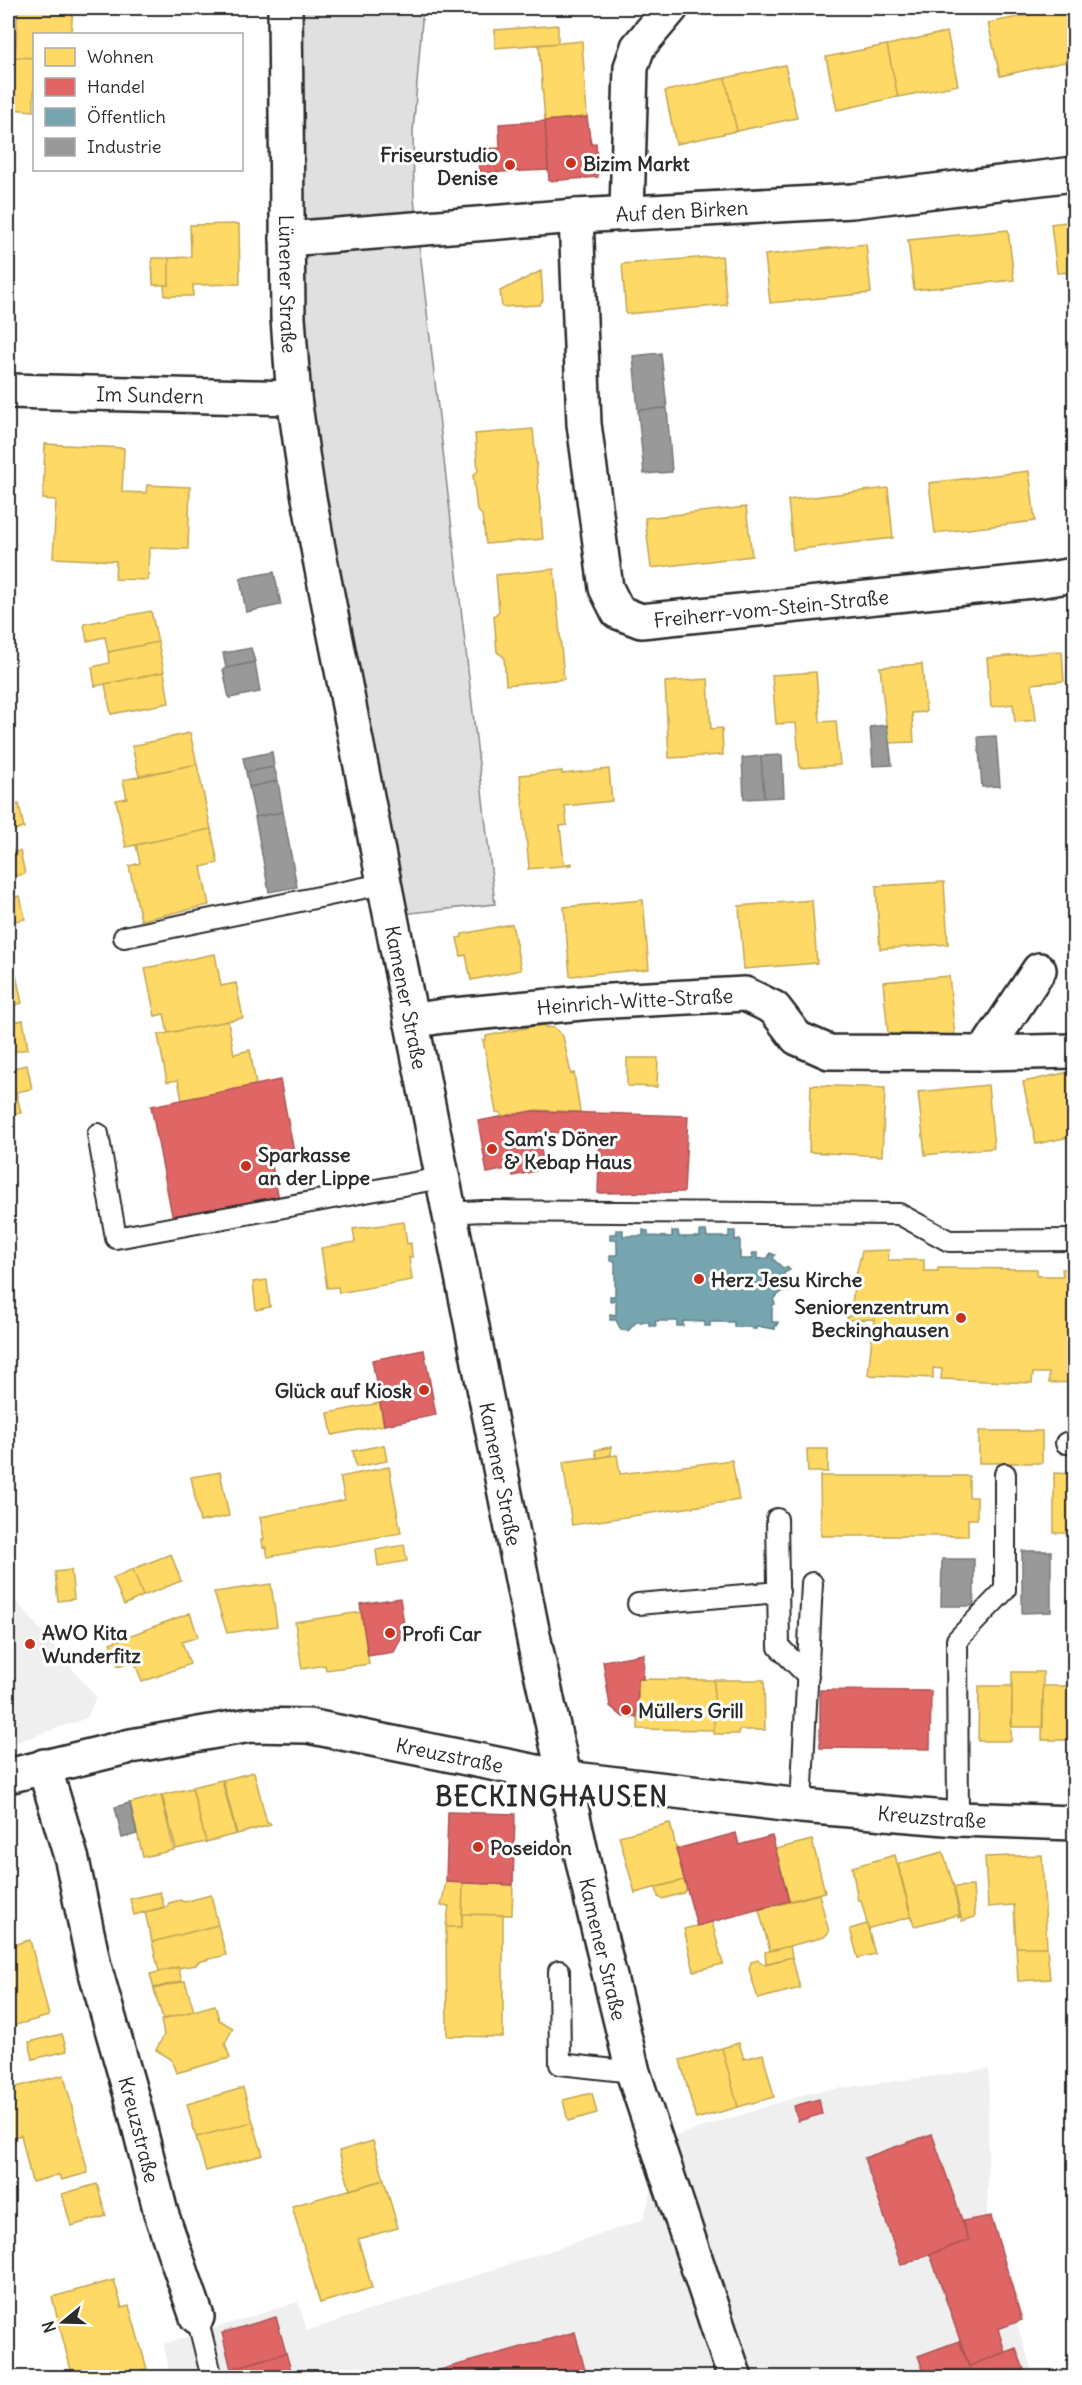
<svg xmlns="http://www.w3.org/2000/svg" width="1082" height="2385" viewBox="0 0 1082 2385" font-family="Delius,sans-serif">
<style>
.built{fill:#efefef}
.green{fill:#e0e0e0;stroke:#868686;stroke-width:1.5}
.homes{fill:#ffd966;stroke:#bfa554;stroke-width:1.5}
.shops{fill:#e06666;stroke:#aa5454;stroke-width:1.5}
.public{fill:#76a5af;stroke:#608087;stroke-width:1.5}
.industry{fill:#999;stroke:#787878;stroke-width:1.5}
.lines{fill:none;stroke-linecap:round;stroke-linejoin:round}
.service-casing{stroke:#2b2b2b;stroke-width:24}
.minor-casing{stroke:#2b2b2b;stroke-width:38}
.tertiary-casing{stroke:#2b2b2b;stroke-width:38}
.secondary-casing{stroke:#2b2b2b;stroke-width:38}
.service{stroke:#fff;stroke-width:20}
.minor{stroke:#fff;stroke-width:33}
.tertiary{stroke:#fff;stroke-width:33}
.secondary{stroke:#fff;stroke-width:33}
.poi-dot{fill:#c8321e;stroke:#fff;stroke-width:2}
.labels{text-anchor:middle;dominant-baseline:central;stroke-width:6;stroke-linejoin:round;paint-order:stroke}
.poi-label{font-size:20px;font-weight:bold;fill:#2b2b2b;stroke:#fff;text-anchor:start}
.street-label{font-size:20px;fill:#2b2b2b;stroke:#fff}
.district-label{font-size:26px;font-weight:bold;letter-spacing:1.5px;fill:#2b2b2b;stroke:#fff}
</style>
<rect width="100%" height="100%" fill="#fff"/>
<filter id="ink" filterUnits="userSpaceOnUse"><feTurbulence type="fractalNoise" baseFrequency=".0167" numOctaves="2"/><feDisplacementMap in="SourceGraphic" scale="12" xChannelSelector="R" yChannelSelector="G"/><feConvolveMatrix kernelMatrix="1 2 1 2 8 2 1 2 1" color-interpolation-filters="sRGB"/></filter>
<g filter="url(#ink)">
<path class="built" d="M 8,1591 L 96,1697 L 87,1718 L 8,1745 Z
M 989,2069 L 987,2230 L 1034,2377 L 170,2378 L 164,2344 L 298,2302 L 307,2331 L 643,2220 L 666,2139 L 812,2092 Z"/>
<path class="green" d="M 278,8 L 423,8 L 413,133 L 414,199 L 495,904 L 373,917 L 294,441 Z"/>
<path class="homes" d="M 18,8 L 73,8 L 71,34 L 34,34 L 34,58 L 15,57 Z
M 1063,8 L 1074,8 L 1074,60 L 1000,76 L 988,23 Z
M 558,25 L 558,43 L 495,48 L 495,30 Z
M 947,32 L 958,85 L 898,97 L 887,45 Z
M 582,41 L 587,117 L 545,121 L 539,45 Z
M 887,45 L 898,97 L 837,110 L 826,57 Z
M 15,57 L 34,58 L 34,111 L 11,109 Z
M 785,65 L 797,118 L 737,131 L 725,78 Z
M 725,78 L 737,131 L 676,144 L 665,91 Z
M 1074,221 L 1074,272 L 1057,273 L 1051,224 Z
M 239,224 L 240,284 L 193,285 L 193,296 L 165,296 L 164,285 L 169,285 L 169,258 L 191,257 L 190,225 Z
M 1008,230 L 1014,280 L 914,290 L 908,240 Z
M 866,244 L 871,293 L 770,303 L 765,255 Z
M 722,256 L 727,305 L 626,314 L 622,264 Z
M 152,258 L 169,258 L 169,285 L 153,285 Z
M 541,271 L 543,300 L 539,305 L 502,307 L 500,291 Z
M 533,429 L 543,539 L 486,544 L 482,515 L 477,510 L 473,475 L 478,471 L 475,434 Z
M 45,444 L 124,448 L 122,492 L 146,493 L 147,485 L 190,487 L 188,549 L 149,548 L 148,580 L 115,579 L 116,561 L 53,558 L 56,500 L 43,499 Z
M 1029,471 L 1035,521 L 935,533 L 929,483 Z
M 888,488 L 893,538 L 793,550 L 788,500 Z
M 746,507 L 752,556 L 651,568 L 645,518 Z
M 554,569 L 564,679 L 506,685 L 504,657 L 497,652 L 494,616 L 499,611 L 496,575 Z
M 151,611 L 158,642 L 108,652 L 105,637 L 87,641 L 84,624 Z
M 158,642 L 164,672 L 95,686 L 92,667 L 109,663 L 108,652 Z
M 1062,651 L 1064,681 L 1032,684 L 1036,720 L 1015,722 L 1013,704 L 991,707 L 987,658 Z
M 922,664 L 926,712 L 912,713 L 914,742 L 888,743 L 880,667 Z
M 164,672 L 169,703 L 111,714 L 105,684 Z
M 816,672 L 820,722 L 836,721 L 840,765 L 800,768 L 796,723 L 776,724 L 772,675 Z
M 708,679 L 711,729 L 722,728 L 723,755 L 669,758 L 665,682 Z
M 8,730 L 13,757 L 8,759 Z
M 190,733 L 197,764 L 139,776 L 132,746 Z
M 197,764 L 211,829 L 126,847 L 116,800 L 127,798 L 123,780 Z
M 609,769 L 612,801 L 565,806 L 567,825 L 560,826 L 564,864 L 572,863 L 572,865 L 528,869 L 529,867 L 520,775 L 562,771 L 562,774 Z
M 19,804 L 24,828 L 8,831 L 13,852 L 8,853 L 8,806 Z
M 211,829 L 218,863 L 201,867 L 209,905 L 141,920 L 129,866 L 140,863 L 136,845 Z
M 20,851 L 25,874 L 9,877 L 13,898 L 8,899 L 8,853 Z
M 944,882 L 948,944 L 880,949 L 876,886 Z
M 20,896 L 25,919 L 10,922 L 14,944 L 8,945 L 8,899 Z
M 643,900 L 649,969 L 570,976 L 564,907 Z
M 812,900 L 817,963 L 744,969 L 739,906 Z
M 512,924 L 521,970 L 471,980 L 466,955 L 461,956 L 457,938 L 462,937 L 462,934 Z
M 215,954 L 221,986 L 236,983 L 243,1018 L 168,1033 L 164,1014 L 155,1016 L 145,968 Z
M 16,975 L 22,1003 L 8,1007 L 8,977 Z
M 949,976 L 955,1037 L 889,1043 L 883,982 Z
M 23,1020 L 28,1049 L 8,1053 L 12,1068 L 8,1069 L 8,1023 Z
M 228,1021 L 234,1054 L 250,1050 L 256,1085 L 182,1100 L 178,1080 L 167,1082 L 158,1035 Z
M 544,1024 L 545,1027 L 555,1028 L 563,1036 L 571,1074 L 574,1073 L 580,1112 L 536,1110 L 502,1117 L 501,1113 L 496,1112 L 483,1040 L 486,1040 L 486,1036 Z
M 627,1058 L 658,1058 L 657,1087 L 627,1086 Z
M 27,1065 L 32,1089 L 16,1092 L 21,1113 L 8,1115 L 8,1069 Z
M 1074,1071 L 1074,1136 L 1036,1144 L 1023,1082 Z
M 811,1085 L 885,1088 L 882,1156 L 809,1152 Z
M 988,1085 L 994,1148 L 925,1155 L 918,1092 Z
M 404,1222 L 407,1244 L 411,1243 L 412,1257 L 409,1257 L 412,1280 L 339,1293 L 338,1287 L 327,1288 L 321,1248 L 355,1242 L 353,1229 Z
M 889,1250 L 888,1260 L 924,1260 L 924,1271 L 938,1271 L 938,1268 L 1037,1269 L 1037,1276 L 1063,1276 L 1062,1269 L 1074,1269 L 1074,1382 L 1049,1383 L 1049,1373 L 1033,1373 L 1032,1383 L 941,1379 L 942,1369 L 933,1368 L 933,1378 L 868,1375 L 874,1319 L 847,1320 L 847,1316 L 851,1316 L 854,1284 L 862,1251 Z
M 267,1280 L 270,1307 L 256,1310 L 253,1282 Z
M 380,1403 L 384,1425 L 332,1435 L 328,1413 Z
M 979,1431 L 1042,1431 L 1042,1463 L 979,1463 Z
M 384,1445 L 387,1461 L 356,1467 L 353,1451 Z
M 611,1447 L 611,1455 L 597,1458 L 595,1450 Z
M 807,1449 L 828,1449 L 828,1472 L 808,1472 Z
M 617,1455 L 620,1474 L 732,1460 L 739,1500 L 572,1525 L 563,1462 Z
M 389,1467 L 401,1533 L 268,1557 L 266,1547 L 263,1548 L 262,1540 L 264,1539 L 260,1517 L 345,1500 L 340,1477 Z
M 220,1472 L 229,1516 L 200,1522 L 191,1477 Z
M 1054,1473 L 1074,1474 L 1074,1533 L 1054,1533 Z
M 820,1476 L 969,1476 L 969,1497 L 977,1497 L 977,1519 L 968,1519 L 968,1536 L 821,1536 Z
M 404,1545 L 407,1561 L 378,1566 L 376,1550 Z
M 171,1554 L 181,1581 L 143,1596 L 133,1569 Z
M 133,1569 L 143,1596 L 124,1605 L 113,1578 Z
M 71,1570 L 74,1599 L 58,1601 L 55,1572 Z
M 271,1584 L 277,1626 L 227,1633 L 214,1592 Z
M 361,1612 L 369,1664 L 326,1670 L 325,1665 L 302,1669 L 295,1622 Z
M 190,1613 L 198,1637 L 182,1642 L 190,1664 L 142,1682 L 134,1660 L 118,1666 L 110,1643 Z
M 1012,1672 L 1043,1672 L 1043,1727 L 1012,1727 Z
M 638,1679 L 714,1680 L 714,1730 L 638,1729 Z
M 714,1680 L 764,1680 L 765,1730 L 739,1730 L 739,1734 L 714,1734 Z
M 979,1686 L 1012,1686 L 1011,1741 L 978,1741 Z
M 1043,1686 L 1074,1686 L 1074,1740 L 1042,1740 Z
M 254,1772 L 267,1823 L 270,1823 L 271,1825 L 237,1834 L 223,1780 Z
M 222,1780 L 236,1834 L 206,1842 L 192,1787 Z
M 192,1788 L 206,1842 L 176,1849 L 162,1795 Z
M 161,1795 L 174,1850 L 143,1857 L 130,1803 Z
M 670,1823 L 684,1880 L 635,1893 L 619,1836 Z
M 812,1840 L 825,1892 L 789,1901 L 776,1849 Z
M 943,1852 L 955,1890 L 954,1890 L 960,1917 L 958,1918 L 958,1915 L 914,1926 L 898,1864 Z
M 895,1855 L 912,1921 L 910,1917 L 870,1928 L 869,1931 L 861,1900 L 858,1901 L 852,1867 Z
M 1042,1855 L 1047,1947 L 1016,1947 L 1014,1905 L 988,1907 L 985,1857 Z
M 684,1880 L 687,1889 L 683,1893 L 662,1899 L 658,1897 L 656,1887 Z
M 446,1882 L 463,1883 L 462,1927 L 446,1927 L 449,1906 L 441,1906 Z
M 463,1883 L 513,1885 L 512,1915 L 462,1914 Z
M 973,1886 L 975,1917 L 962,1921 L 954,1887 Z
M 160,1892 L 164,1907 L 134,1915 L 130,1899 Z
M 819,1894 L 829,1932 L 824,1937 L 770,1951 L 759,1910 Z
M 211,1895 L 218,1925 L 152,1942 L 145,1912 L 167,1907 L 169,1903 L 180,1900 L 184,1902 Z
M 462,1914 L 503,1915 L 503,2037 L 447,2036 L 446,1927 L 462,1927 Z
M 712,1922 L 723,1964 L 694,1971 L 684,1929 Z
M 867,1924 L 875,1954 L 858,1958 L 850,1929 Z
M 218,1925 L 226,1955 L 198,1962 L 196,1965 L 159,1971 L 152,1942 Z
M 30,1940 L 49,2016 L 8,2027 L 8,1946 Z
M 790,1946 L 792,1957 L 766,1964 L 765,1952 Z
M 1016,1947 L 1047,1947 L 1050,1979 L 1018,1981 Z
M 792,1957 L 800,1988 L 758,1999 L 749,1969 L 751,1962 L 758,1960 L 764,1964 Z
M 178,1967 L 182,1981 L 154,1988 L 150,1974 Z
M 185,1981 L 194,2011 L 163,2019 L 154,1989 Z
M 215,2005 L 219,2020 L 233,2028 L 225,2043 L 230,2058 L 176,2073 L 171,2059 L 156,2050 L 164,2035 L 161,2020 Z
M 62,2034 L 67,2051 L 33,2059 L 29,2042 Z
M 739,2043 L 744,2059 L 763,2054 L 774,2097 L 738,2107 L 722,2048 Z
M 722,2048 L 738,2107 L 696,2119 L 680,2060 Z
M 64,2075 L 88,2173 L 61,2180 L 59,2175 L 32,2182 L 21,2135 L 8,2139 L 8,2089 Z
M 243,2088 L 253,2122 L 196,2137 L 187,2104 Z
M 592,2093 L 597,2113 L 568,2121 L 563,2100 Z
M 253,2122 L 263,2155 L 206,2171 L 196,2137 Z
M 373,2141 L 384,2180 L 350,2190 L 339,2151 Z
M 384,2180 L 398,2228 L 358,2239 L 372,2288 L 320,2303 L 292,2206 Z
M 97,2184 L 106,2216 L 71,2226 L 62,2194 Z
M 114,2280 L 122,2308 L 129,2306 L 147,2369 L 139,2371 L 141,2378 L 73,2378 L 52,2297 Z"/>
<path class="shops" d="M 587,117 L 591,144 L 596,143 L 598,177 L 549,181 L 545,121 Z
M 545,121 L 548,170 L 480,173 L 478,149 L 500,148 L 499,124 Z
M 280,1080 L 294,1152 L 270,1156 L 279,1199 L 173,1220 L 151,1106 Z
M 532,1111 L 688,1116 L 684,1192 L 598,1193 L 600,1136 L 537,1131 L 545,1169 L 513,1176 L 511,1168 L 487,1173 L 478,1121 Z
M 424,1350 L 436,1415 L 384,1425 L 372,1360 Z
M 400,1598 L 405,1631 L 394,1652 L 368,1656 L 360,1604 Z
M 644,1654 L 643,1679 L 638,1679 L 637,1717 L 623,1717 L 610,1706 L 603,1661 Z
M 820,1690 L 931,1691 L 930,1749 L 820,1748 Z
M 448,1812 L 515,1814 L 513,1885 L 446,1882 Z
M 736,1833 L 739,1845 L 772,1836 L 789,1901 L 697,1926 L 676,1849 Z
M 819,2099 L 822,2114 L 798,2121 L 794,2106 Z
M 932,2134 L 969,2240 L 901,2265 L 864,2158 Z
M 991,2216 L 1022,2320 L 998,2329 L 1005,2352 L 969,2366 L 930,2254 L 969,2240 L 962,2221 Z
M 276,2317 L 286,2353 L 231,2369 L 222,2333 Z
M 575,2332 L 587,2378 L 411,2378 Z
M 959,2341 L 971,2372 L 957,2378 L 926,2378 L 918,2356 Z
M 1016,2348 L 1027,2378 L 957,2378 L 971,2372 L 969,2366 Z
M 286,2353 L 293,2378 L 236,2378 L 233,2368 Z"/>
<path class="public" d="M 616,1230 L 623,1230 L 623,1236 L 643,1236 L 643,1230 L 648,1231 L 648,1236 L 672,1237 L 672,1231 L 678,1231 L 679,1237 L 700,1237 L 700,1231 L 706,1231 L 707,1237 L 729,1237 L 729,1231 L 735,1231 L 735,1240 L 740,1239 L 740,1259 L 752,1259 L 752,1253 L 757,1253 L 757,1259 L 768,1258 L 770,1253 L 775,1255 L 773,1259 L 783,1268 L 787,1267 L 790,1270 L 784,1273 L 784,1286 L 789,1287 L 788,1292 L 783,1291 L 773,1299 L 775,1304 L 772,1306 L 772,1322 L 778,1322 L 777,1326 L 775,1325 L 775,1329 L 756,1326 L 756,1329 L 752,1329 L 751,1327 L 734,1327 L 734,1322 L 710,1322 L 710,1326 L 705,1326 L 705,1322 L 683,1321 L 683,1326 L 677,1326 L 677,1321 L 655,1321 L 656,1326 L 649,1326 L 649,1322 L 636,1322 L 628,1331 L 621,1330 L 616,1320 L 610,1320 L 610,1314 L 616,1315 L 616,1300 L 610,1301 L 610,1296 L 615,1296 L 615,1261 L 610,1261 L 610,1255 L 617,1255 L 617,1240 L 610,1240 L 610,1234 L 617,1234 Z"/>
<path class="industry" d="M 661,353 L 667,408 L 638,410 L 633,356 Z
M 667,408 L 672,472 L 644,474 L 638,410 Z
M 274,572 L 281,605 L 246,612 L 240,578 Z
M 251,648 L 255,662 L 226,668 L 223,653 Z
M 255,662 L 260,692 L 229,698 L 223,669 Z
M 887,725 L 892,765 L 873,766 L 870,727 Z
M 996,736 L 1000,786 L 982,787 L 978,737 Z
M 272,752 L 274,767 L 246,772 L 243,758 Z
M 782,755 L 784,797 L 764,798 L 761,756 Z
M 761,756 L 764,798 L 744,799 L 742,758 Z
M 274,767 L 278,781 L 249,787 L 246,772 Z
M 278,781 L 283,812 L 255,817 L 249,787 Z
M 283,812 L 297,887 L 269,892 L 255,817 Z
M 1022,1551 L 1051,1551 L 1051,1612 L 1022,1613 Z
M 942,1559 L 974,1559 L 974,1606 L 941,1606 Z
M 130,1803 L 137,1834 L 122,1838 L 115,1807 Z"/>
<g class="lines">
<defs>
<path id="service" d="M 124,937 L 383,884
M 98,1134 L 116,1238 L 441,1178
M 449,1213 L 482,1211 L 899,1214 L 949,1241 L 1074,1240
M 1066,1443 L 1074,1443
M 777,1519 L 779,1647 L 808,1676
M 638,1604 L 779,1592
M 801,1806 L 812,1583
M 958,1819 L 957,1640 L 1005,1590 L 1005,1474
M 559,1971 L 560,2064 L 633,2072
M 197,2317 L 212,2378"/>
<g id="minor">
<path d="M 627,212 L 631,67 L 638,47 L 671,8"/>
<path id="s1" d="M 576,216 L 584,424 L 606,588 L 618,612 L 641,621 L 1043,580 L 1074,575"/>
<path id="s2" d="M 287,239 L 576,216 L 852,201 L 1074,174"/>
<path id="s3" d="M 8,391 L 294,398"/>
<path id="s4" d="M 411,1021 L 443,1016 L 592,1002 L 745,994 L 774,1008 L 797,1038 L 829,1052 L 984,1053 L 1074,1051"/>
<path d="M 984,1053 L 1039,970"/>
<path id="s5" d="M 44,1766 L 72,1860 L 94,1966 L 133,2102 L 161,2213 L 197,2317"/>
<path id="s6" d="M 566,1778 L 801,1806 L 958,1819 L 1074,1823"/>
</g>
<g id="tertiary">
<path id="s7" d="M 8,1776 L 131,1746 L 250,1725 L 308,1726 L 566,1778"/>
</g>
<g id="secondary">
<path id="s8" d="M 285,8 L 288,318 L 294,398 L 306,481 L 320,559 L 536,1650 L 595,1915 L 633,2072 L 735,2378"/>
</g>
</defs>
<use href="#service" class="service-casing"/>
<use href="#minor" class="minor-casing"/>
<use href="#tertiary" class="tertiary-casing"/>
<use href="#secondary" class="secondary-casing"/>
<use href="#service" class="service"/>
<use href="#minor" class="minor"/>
<use href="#tertiary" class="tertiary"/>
<use href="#secondary" class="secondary"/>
</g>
</g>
<g class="poi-dot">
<circle cx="571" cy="163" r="6"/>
<circle cx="510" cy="165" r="6"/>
<circle cx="492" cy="1149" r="6"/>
<circle cx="246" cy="1166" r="6"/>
<circle cx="699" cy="1279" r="6"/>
<circle cx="961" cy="1318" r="6"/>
<circle cx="424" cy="1390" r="6"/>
<circle cx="390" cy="1633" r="6"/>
<circle cx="30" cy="1644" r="6"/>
<circle cx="626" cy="1710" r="6"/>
<circle cx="478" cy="1847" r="6"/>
</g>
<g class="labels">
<g class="poi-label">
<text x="498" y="154" text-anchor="end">Friseurstudio<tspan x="498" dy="23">Denise</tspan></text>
<text x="583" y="163">Bizim Markt</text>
<text x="504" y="1138">Sam's Döner<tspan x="504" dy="23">&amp; Kebap Haus</tspan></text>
<text x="258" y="1154">Sparkasse<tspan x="258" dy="23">an der Lippe</tspan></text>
<text x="711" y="1279">Herz Jesu Kirche</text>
<text x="949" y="1306" text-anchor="end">Seniorenzentrum<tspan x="949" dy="23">Beckinghausen</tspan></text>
<text x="412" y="1390" text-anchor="end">Glück auf Kiosk</text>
<text x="42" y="1632">AWO Kita<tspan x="42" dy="23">Wunderfitz</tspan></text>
<text x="402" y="1633">Profi Car</text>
<text x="638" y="1710">Müllers Grill</text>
<text x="490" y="1847">Poseidon</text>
</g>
<g class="street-label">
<text stroke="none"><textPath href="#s2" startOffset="396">Auf den Birken</textPath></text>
<text stroke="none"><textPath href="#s8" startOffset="276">Lünener Straße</textPath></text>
<text stroke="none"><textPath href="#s3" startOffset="142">Im Sundern</textPath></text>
<text stroke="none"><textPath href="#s1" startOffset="556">Freiherr-vom-Stein-Straße</textPath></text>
<text stroke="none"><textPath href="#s8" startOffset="1000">Kamener Straße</textPath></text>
<text stroke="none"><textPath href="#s4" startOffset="225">Heinrich-Witte-Straße</textPath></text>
<text stroke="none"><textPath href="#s8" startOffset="1486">Kamener Straße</textPath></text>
<text stroke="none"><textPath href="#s7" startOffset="450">Kreuzstraße</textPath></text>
<text stroke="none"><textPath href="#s6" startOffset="368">Kreuzstraße</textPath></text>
<text stroke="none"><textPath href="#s8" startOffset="1972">Kamener Straße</textPath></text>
<text stroke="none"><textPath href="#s5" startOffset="376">Kreuzstraße</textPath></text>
</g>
<g class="district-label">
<text x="552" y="1796">BECKINGHAUSEN</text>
</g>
</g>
<rect width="1082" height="2385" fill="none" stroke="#fff" stroke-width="30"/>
<rect x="15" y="15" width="1052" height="2355" fill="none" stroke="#2b2b2b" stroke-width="2" filter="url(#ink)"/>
<rect x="33" y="33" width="210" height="138" fill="#ffffff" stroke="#aaaaaa" stroke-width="1.5"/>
<rect x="45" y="48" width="30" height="18" fill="#ffd966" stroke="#aaaaaa" stroke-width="1.5"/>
<text x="87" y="63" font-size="18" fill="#2b2b2b">Wohnen</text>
<rect x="45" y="78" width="30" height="18" fill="#e06666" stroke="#aaaaaa" stroke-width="1.5"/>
<text x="87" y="93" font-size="18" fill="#2b2b2b">Handel</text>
<rect x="45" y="108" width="30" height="18" fill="#76a5af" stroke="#aaaaaa" stroke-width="1.5"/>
<text x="87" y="123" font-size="18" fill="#2b2b2b">Öffentlich</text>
<rect x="45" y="138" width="30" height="18" fill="#999999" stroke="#aaaaaa" stroke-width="1.5"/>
<text x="87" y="153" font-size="18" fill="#2b2b2b">Industrie</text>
<g transform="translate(63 2322) rotate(251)" stroke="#ffffff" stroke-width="4.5" paint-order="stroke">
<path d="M0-4.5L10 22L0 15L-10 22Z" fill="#2b2b2b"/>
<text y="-9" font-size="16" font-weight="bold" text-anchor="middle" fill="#2b2b2b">N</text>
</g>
</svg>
